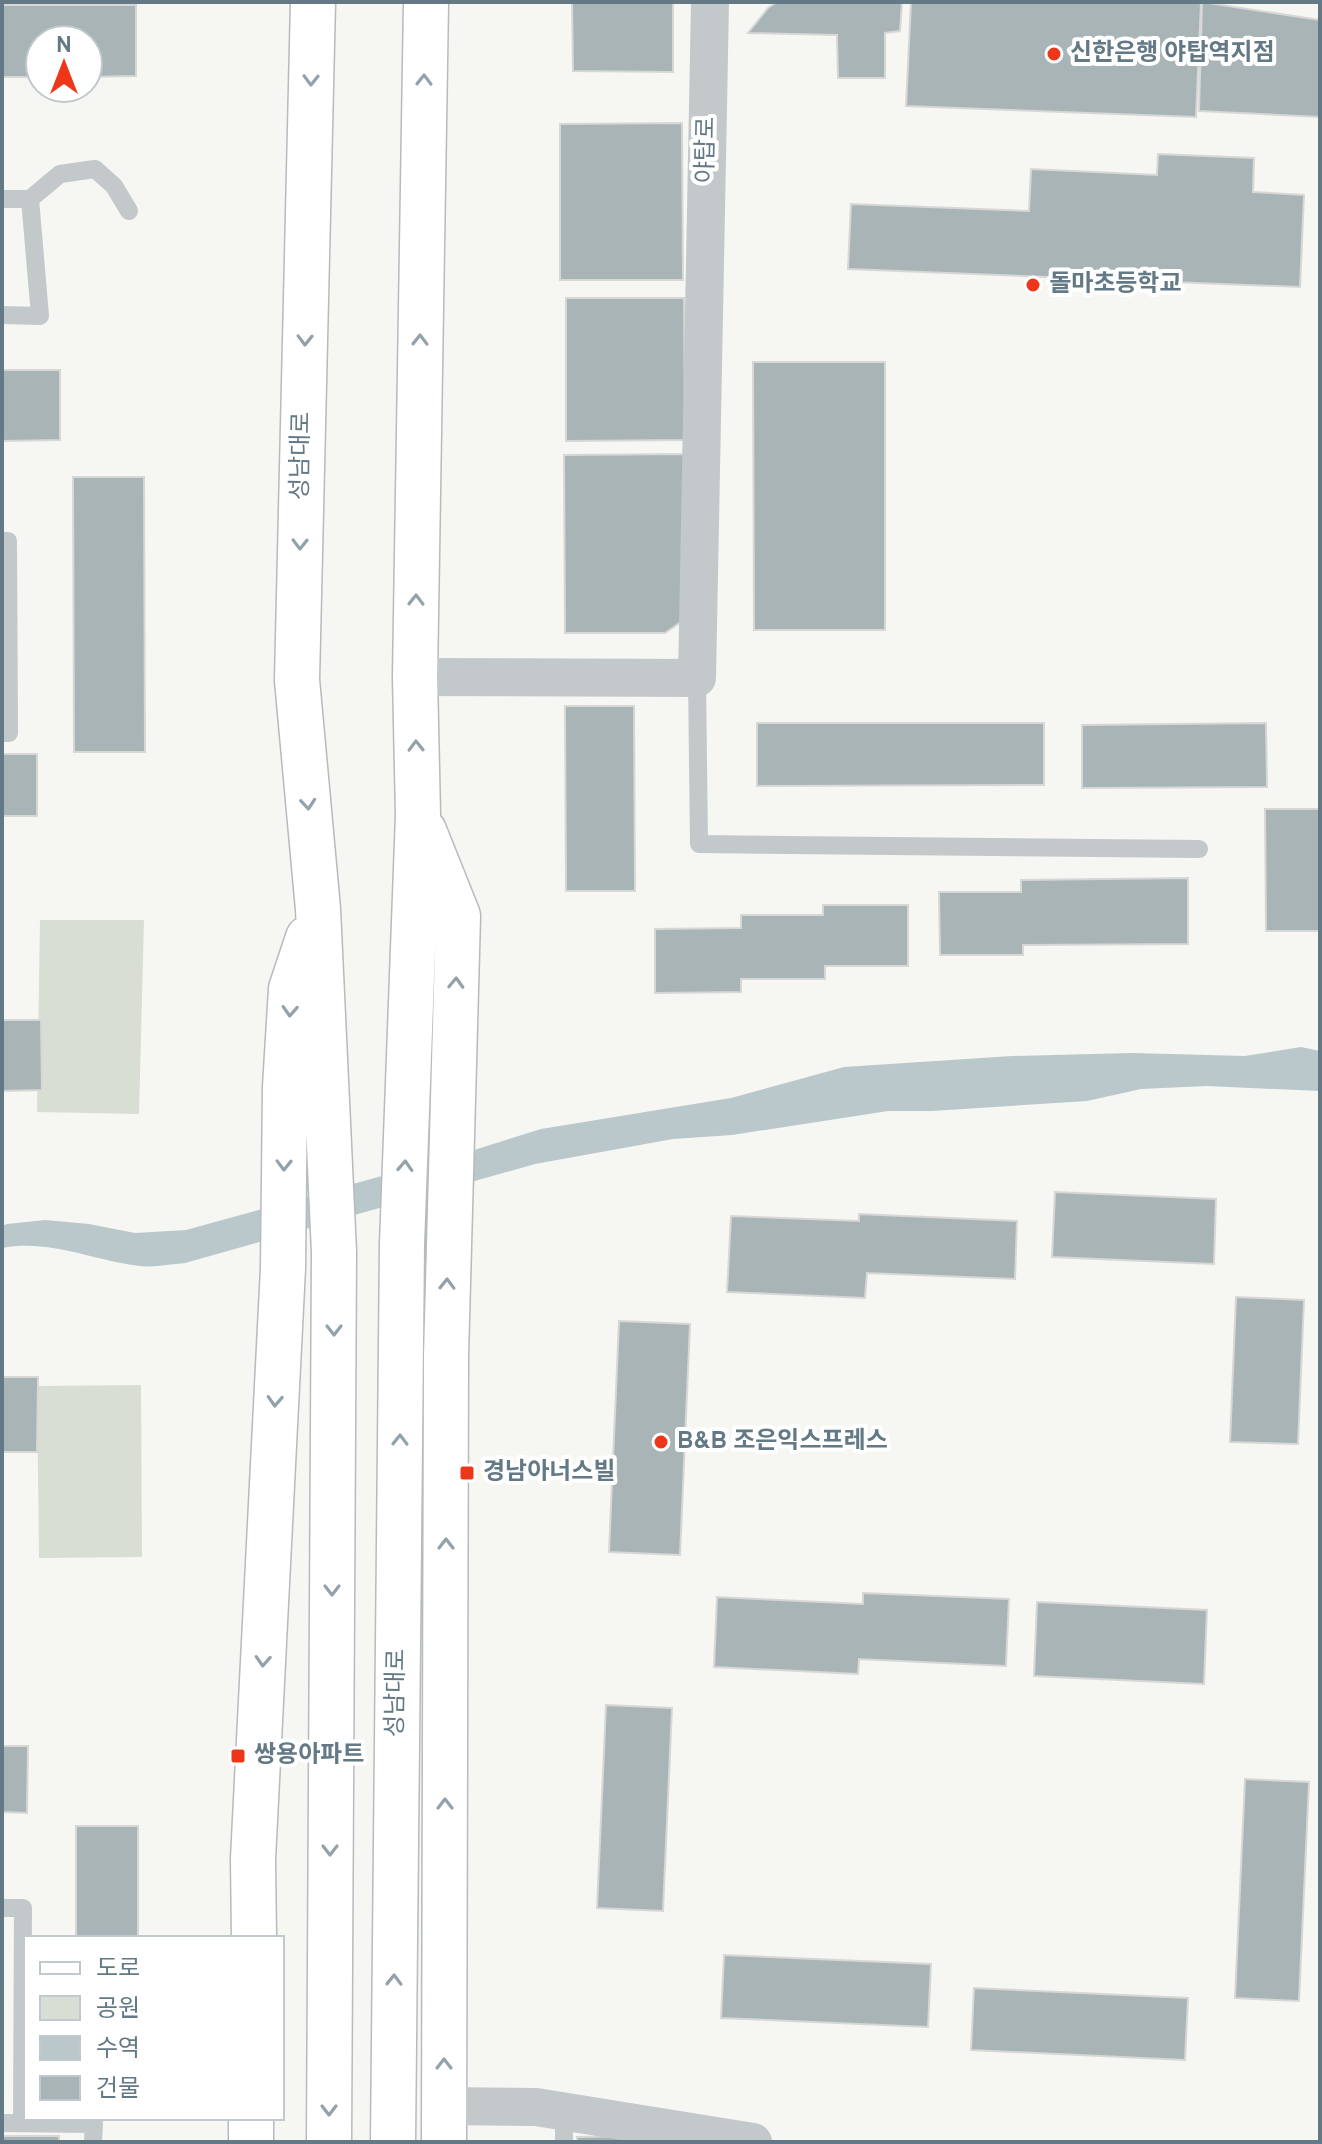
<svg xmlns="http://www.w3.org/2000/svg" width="1322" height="2144" viewBox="0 0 1322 2144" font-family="Overpass,'Noto Sans KR',sans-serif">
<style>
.green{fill:#d8ded3}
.water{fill:#bac8cc}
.building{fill:#a9b4b7;stroke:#d7d7d5;stroke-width:2}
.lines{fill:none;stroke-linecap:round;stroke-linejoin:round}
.primary-casing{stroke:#b6bbbe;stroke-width:47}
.lane{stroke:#c3c8ca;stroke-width:18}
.street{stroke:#c3c8ca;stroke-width:38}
.primary{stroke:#fff;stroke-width:44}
.oneway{stroke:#92a1aa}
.poi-dot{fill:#ee361a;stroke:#fff;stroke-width:3}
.labels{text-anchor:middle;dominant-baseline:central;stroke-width:8;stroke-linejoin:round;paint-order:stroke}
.poi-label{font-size:24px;font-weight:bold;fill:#637985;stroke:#fff;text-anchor:start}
.street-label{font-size:24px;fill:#637985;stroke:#fff}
</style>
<rect width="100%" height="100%" fill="#f6f6f2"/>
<path class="green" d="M 40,920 L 144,920 L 139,1114 L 37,1112 Z
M 141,1385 L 142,1557 L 39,1558 L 37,1386 Z"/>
<path class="water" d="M 1301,1047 L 1320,1051 L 1320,1091 L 1207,1086 L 1141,1089 L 1087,1101 L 932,1111 L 888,1111 L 732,1135 L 673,1139 L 535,1164 L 185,1263 C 170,1264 154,1268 140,1266 C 93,1261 51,1239 2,1248 L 2,1226 L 7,1224 L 45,1220 L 89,1224 L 135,1233 L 186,1230 L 458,1155 L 541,1129 L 731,1098 L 844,1067 L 1012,1056 L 1132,1053 L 1245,1056 Z"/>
<path class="building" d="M 572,2 L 673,2 L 673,72 L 573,71 Z
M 777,2 L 902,2 L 900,31 L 885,33 L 885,78 L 838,78 L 837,35 L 748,33 L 768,8 Z
M 911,2 L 1201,3 L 1196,117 L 906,106 Z
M 1202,2 L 1320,20 L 1320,117 L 1199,111 Z
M 2,5 L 136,5 L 136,76 L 88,77 L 88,40 L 40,40 L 40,77 L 2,77 Z
M 682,123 L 683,280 L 560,280 L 560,124 Z
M 1158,154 L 1254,158 L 1253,192 L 1304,195 L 1300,287 L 848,269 L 851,204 L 1029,211 L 1031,169 L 1157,175 Z
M 566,298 L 684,298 L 685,440 L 566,441 Z
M 753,362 L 885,362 L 885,630 L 754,630 Z
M 2,370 L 60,370 L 60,440 L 2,441 Z
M 687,454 L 688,617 L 665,633 L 565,633 L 564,455 Z
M 73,477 L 144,477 L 145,752 L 74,752 Z
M 565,706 L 634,706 L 635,891 L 566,891 Z
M 757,723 L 1044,723 L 1044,785 L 757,786 Z
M 1266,723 L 1267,787 L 1082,788 L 1082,725 Z
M 2,754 L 37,754 L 37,816 L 2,816 Z
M 1265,809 L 1320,809 L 1320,931 L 1266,931 Z
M 1188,878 L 1188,944 L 1023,945 L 1023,955 L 940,955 L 939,892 L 1021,892 L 1021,880 Z
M 823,905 L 908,905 L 908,966 L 825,966 L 825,979 L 741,979 L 741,992 L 655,993 L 655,929 L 741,928 L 741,915 L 823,915 Z
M 2,1020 L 41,1020 L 42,1090 L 2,1091 Z
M 1055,1192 L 1216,1199 L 1214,1264 L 1052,1257 Z
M 859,1214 L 1017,1221 L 1015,1279 L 867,1273 L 865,1298 L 727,1292 L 731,1216 L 859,1221 Z
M 1236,1297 L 1304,1300 L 1298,1444 L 1230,1442 Z
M 619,1321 L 690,1324 L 680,1555 L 609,1552 Z
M 2,1377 L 38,1377 L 37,1452 L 2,1452 Z
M 863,1593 L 1009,1599 L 1006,1666 L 859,1659 L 858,1674 L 714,1667 L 717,1597 L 863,1604 Z
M 1037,1602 L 1207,1610 L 1204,1684 L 1034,1676 Z
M 606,1705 L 672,1708 L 663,1911 L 597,1908 Z
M 2,1746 L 28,1746 L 27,1813 L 2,1812 Z
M 1245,1779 L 1309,1782 L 1299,2001 L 1235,1998 Z
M 76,1826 L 138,1826 L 138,1938 L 76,1938 Z
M 724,1955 L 931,1964 L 928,2027 L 721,2018 Z
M 974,1988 L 1188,1998 L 1185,2060 L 971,2050 Z
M 2,2136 L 59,2136 L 59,2142 L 2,2142 Z
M 653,2136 L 653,2142 L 577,2142 L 577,2137 Z"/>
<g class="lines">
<defs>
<path id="primary" d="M 313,2 L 297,680 L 318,909 L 334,1252 L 329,2142
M 424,831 L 458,916 L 446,1356 L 444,2142
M 254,1938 L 253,1859 L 283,1268 L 285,1087 L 291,989 L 308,938
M 251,2142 L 251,2118
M 393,2142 L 402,1244 L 418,815 L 415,677 L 426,2"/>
</defs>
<use href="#primary" class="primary-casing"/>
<path class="lane" d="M 2,199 L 30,199 L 40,316 L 2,315
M 30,199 L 60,174 L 95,169 L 114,186 L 129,211
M 2,541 L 8,541 L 9,733 L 2,733
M 697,678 L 699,844 L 1199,849
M 2,1908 L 23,1908 L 22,2123
M 564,2112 L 564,2142
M 2,2123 L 94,2124 L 93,2142"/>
<path class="street" d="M 415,677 L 697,678 L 710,2
M 443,2106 L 536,2107 L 753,2142"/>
<use href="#primary" class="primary"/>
</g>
<defs><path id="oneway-chevron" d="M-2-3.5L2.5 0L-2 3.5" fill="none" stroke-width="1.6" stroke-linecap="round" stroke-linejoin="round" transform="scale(2)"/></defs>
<g class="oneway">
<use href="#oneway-chevron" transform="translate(311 80) rotate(91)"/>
<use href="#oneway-chevron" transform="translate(424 80) rotate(-89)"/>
<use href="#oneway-chevron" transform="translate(305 340) rotate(91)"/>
<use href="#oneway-chevron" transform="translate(420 340) rotate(-89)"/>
<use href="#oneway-chevron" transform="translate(300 544) rotate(91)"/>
<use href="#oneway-chevron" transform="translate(416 600) rotate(-89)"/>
<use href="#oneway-chevron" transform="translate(416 746) rotate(-91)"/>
<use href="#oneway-chevron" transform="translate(308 804) rotate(85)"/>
<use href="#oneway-chevron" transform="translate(456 983) rotate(-88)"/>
<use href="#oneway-chevron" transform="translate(290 1011) rotate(93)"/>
<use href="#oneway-chevron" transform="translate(284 1165) rotate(91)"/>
<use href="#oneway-chevron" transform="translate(405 1166) rotate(-87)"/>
<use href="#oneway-chevron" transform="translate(447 1284) rotate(-89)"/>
<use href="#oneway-chevron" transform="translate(334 1330) rotate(90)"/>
<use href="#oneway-chevron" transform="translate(275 1401) rotate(93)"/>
<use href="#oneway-chevron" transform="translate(400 1440) rotate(-89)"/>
<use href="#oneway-chevron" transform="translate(446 1544) rotate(-90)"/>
<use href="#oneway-chevron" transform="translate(332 1590) rotate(90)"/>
<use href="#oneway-chevron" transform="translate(263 1661) rotate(93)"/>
<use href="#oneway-chevron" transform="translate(445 1804) rotate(-90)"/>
<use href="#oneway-chevron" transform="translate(330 1850) rotate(90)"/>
<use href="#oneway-chevron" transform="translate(394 1980) rotate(-89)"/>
<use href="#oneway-chevron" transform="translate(444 2064) rotate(-90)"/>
<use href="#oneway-chevron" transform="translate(329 2110) rotate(90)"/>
</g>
<g class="poi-dot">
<circle cx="1054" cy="54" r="8"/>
<circle cx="1033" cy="285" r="8"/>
<circle cx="661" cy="1442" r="8"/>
<rect x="459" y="1465" width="16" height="16" rx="4"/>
<rect x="230" y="1748" width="16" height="16" rx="4"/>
</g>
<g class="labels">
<g class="poi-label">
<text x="1070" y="54">신한은행 야탑역지점</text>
<text x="1049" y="285">돌마초등학교</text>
<text x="677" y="1442">B&amp;B 조은익스프레스</text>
<text x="483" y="1473">경남아너스빌</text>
<text x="254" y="1756">쌍용아파트</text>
</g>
<g class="street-label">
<text transform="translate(707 150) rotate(-89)">야탑로</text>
<text transform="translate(302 456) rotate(-89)">성남대로</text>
<text transform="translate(397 1693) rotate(-89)">성남대로</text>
</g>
</g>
<rect width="1322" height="2144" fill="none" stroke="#637985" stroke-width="8"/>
<rect x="24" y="1936" width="260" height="184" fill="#ffffff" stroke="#c1c9ce" stroke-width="2"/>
<rect x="40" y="1962" width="40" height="12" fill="#ffffff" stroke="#c1c9ce" stroke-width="2"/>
<text x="96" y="1976" font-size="24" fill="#637985">도로</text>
<rect x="40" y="1996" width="40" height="24" fill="#d8ded3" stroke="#c1c9ce" stroke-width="2"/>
<text x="96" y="2016" font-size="24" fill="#637985">공원</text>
<rect x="40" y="2036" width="40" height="24" fill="#bac8cc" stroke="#c1c9ce" stroke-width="2"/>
<text x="96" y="2056" font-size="24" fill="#637985">수역</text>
<rect x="40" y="2076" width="40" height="24" fill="#a9b4b7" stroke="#c1c9ce" stroke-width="2"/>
<text x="96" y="2096" font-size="24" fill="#637985">건물</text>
<g transform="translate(64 64)"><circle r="38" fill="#ffffff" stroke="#c1c9ce" stroke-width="2"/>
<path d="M0-6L14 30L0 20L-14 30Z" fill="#ee361a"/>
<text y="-12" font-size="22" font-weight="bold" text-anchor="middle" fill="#637985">N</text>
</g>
</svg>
